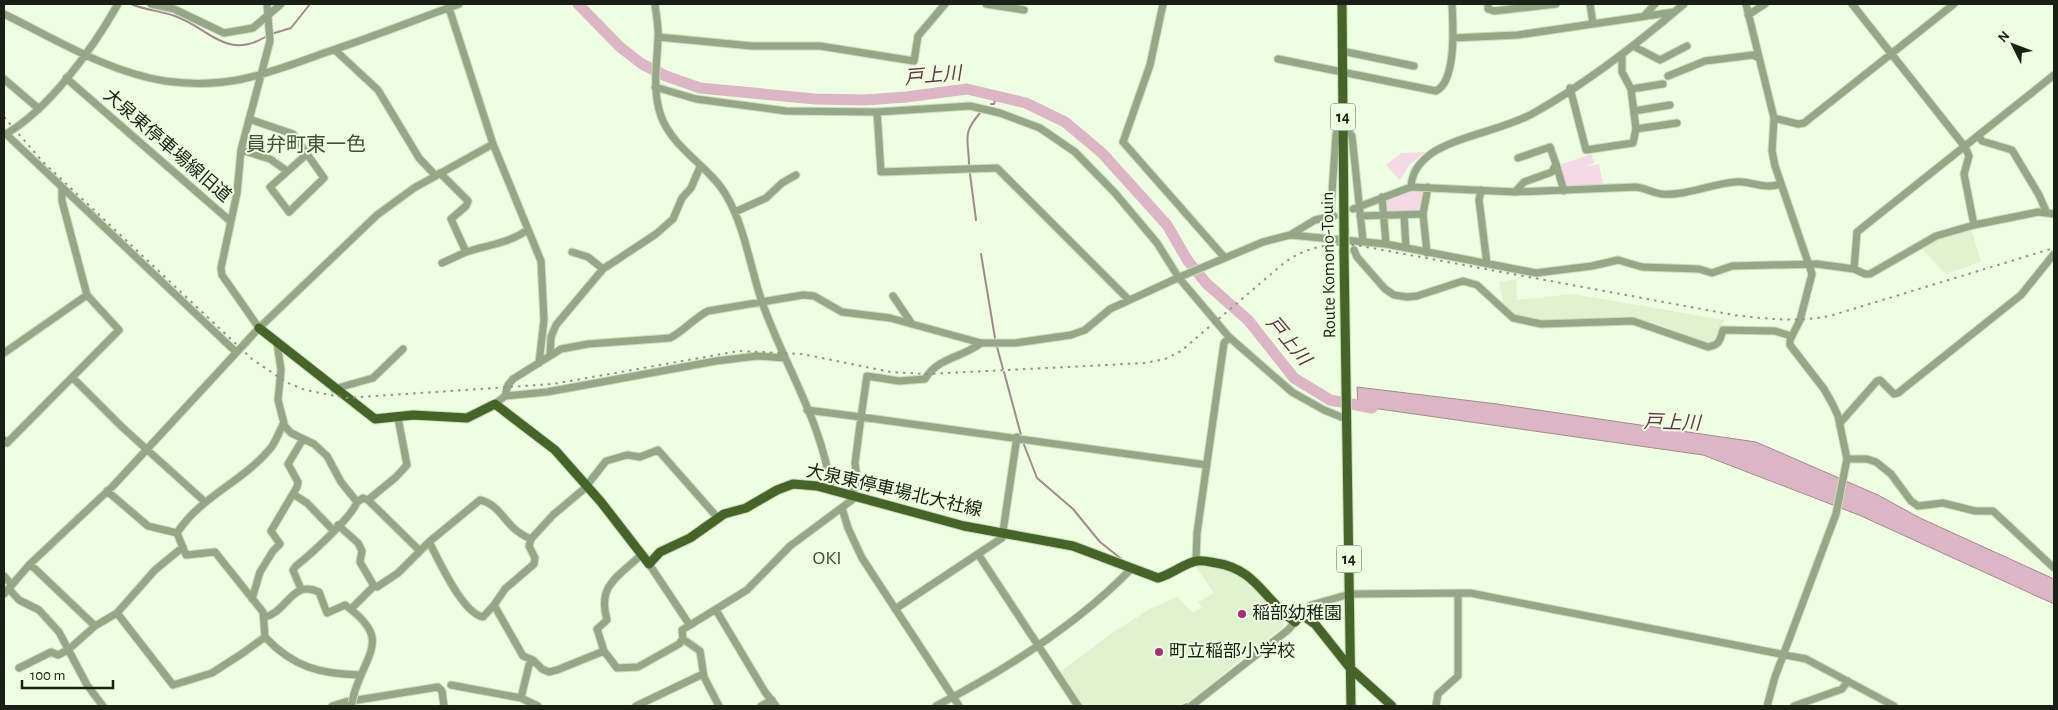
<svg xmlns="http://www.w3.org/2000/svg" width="2058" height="710" viewBox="0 0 2058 710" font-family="'Alegreya Sans','Noto Sans JP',sans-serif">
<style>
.built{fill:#dff3d0}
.green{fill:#f5dae5}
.water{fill:#ddb6c6;stroke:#a28991}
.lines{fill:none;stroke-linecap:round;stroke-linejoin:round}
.stream{stroke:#a28991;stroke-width:2}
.river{stroke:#ddb6c6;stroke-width:11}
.minor-casing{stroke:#ccdac0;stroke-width:9}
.major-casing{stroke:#ccdac0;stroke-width:11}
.minor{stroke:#95a787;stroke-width:7}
.major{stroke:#466428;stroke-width:9}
.rail{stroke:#8d9883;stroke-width:2;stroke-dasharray:2.5 5;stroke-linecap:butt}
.minor-bridge-casing{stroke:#ccdac0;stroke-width:9;stroke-linecap:butt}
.major-bridge-casing{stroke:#ccdac0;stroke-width:11;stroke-linecap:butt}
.minor-bridge{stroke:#95a787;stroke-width:7}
.major-bridge{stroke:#466428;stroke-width:9}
.poi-dot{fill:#ad2a75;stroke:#eefee1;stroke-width:2}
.labels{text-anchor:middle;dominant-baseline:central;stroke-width:4;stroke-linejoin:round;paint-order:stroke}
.shield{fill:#eefee1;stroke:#5a6352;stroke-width:1}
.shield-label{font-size:16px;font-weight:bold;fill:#1a2015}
.street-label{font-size:18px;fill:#1a2015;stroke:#eefee1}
.poi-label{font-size:18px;fill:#1a2015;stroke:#eefee1;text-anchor:start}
.water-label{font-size:19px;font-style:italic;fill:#65324b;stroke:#eefee1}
.quarter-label{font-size:20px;fill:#424f38;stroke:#eefee1}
</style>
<rect width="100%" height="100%" fill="#eefee1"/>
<path class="built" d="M 1971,228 L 1981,262 L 1946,274 L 1921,248 L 1934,240 Z
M 1516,279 L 1517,300 L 1573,294 L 1724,320 L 1716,344 L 1709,345 L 1659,324 L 1637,319 L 1534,321 L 1515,317 L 1504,307 L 1499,282 Z
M 1200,566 L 1228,570 L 1243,578 L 1249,587 L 1253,587 L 1283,621 L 1283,627 L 1237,662 L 1197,697 L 1177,706 L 1081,706 L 1059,673 L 1112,633 L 1150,609 L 1177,597 L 1193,613 L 1202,608 L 1198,602 L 1214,593 L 1196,567 Z"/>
<path class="green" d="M 1426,152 L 1410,164 L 1400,180 L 1386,165 L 1401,153 Z
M 1592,154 L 1594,163 L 1583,167 L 1599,164 L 1603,184 L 1565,187 L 1559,165 Z
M 1408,191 L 1423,191 L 1421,210 L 1387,211 L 1386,199 Z"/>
<path class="water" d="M 1357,387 L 1497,404 L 1756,442 L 1878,495 L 1920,518 L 2054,579 L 2054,604 L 1859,515 L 1703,455 L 1358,406 Z"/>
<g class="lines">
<path class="stream" d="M 131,4 C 145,10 161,11 175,16 C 211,29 226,61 267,36
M 271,34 L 291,28 L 310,4
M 991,104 L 994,104 L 997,94
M 969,165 C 969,139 961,135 980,113
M 970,174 L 976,220
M 981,254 L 995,338
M 997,347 L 1003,369
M 1004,372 L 1021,435
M 1023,442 L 1037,478 L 1073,509 L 1100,542 L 1124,561
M 1251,654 L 1267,642
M 1182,706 L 1190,703"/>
<path class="river" d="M 578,4 L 620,47 L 642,64 L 666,76 L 700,88 L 815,99 L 865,100 L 906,97 L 967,89 L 1026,103 L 1065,122 L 1102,153 L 1167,225 L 1188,261 L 1207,284 L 1248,320 L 1294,378 L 1330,400 L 1372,408"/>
<defs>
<path id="minor" d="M 151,4 L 174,9 L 224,33 L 253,28 L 281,4
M 655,4 C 656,15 659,27 658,38 C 657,65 652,90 661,116 C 673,149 710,167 726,195 C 745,227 750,267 762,302 C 784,365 823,423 831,490
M 986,4 L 1024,10
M 1163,4 L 1150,65 L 1123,142 L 1225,258
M 1488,4 L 1488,9 L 1494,11 L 1556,4
M 1590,4 L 1593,24
M 1746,4 L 1774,118 L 1772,151 L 1775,166 L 1812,274 L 1800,320 L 1790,340 L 1790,345 L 1824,389 L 1833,405 L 1838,416 L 1847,459 L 1836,514 L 1775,677 L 1767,706
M 1852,4 L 1965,147 L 1969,156 L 1964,174 L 1974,225
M 449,8 L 493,144 L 541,261 L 544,320 L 539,363
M 4,14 C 55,39 108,72 165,81 C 230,90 268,73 327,52 C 372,37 415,20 459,4
M 1748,15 L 1765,4
M 1644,16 L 1655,4
M 658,37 L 752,46 L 820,46 L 914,61 L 918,36 L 945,4
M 1453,38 L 1518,35 L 1674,12
M 1633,46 L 1660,60 L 1687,46
M 335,50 L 378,90 L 419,158 L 435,175
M 1342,51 L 1414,66
M 1278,59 L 1436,91 C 1457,81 1453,24 1452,4
M 1668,76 L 1705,61 L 1753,55 L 1759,58
M 66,78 L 229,220
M 4,79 L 39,109
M 655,87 L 696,99 L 786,111 L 877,112 L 970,106 L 1000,113 L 1040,128 L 1075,152 L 1115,193 L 1157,243 L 1179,278 L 1229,337 L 1292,392 L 1324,410 L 1346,419
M 1570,88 L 1586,150 L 1633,143 L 1636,129 L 1631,89 L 1622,72 L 1622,55
M 1631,89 L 1663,84
M 1634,111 L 1670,105
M 877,112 L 881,172 L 997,168 L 1129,300
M 1774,118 L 1798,124 L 1804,123 L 1954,4
M 249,119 L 293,134 L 324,178 L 289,212 L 270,187 L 307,154
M 1636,129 L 1677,123
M 6,134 L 236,352
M 4,135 C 49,110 93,48 118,4
M 1979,136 L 1982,141 L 2012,150 L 2039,195 L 2046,211
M 241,150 L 270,159 L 287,171
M 1556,164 L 1564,191
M 440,173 L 468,201 L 466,206 L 451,219 L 466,252 C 487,245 510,243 527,230
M 1411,187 C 1412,171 1420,162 1432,153 C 1458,136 1502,130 1532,114 C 1586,84 1637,44 1684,4
M 1481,190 L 1479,200 L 1487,264
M 1515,192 L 1524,182 L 1552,172 L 1556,164 L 1550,147 L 1518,158
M 1382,197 L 1386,244
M 1353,209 L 1411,187 L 1515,192 L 1636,187 C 1645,188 1653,193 1662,194 C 1686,196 1711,184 1735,182 C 1751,180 1761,190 1781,184
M 735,212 L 766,198 L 782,183 L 796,175
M 1404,215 L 1406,248
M 1360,216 L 1423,214
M 1326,218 L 1331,208 L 1336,134 L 1343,123 L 1352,136 L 1363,241
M 1290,235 L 1386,244 L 1536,273 L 1592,266 L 1618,260 L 1642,267 L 1699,269 L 1712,273 L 1732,266 L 1817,264 L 1854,269 L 1865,274 L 1870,274 L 1936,236 L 1974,225 L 2038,212 L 2054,214
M 1354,250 L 1357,257 L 1385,289 L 1394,295 L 1407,297 L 1417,296 L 1463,281 L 1477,285 L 1513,318 L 1541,324 L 1633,321 L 1708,347 C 1719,345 1720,341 1723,330 L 1775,331 L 1791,336
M 572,252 L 588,257 L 603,269
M 1427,253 L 1423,214 L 1428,187
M 442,263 L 466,252
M 1854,269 L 1857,232 L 2054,75
M 893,296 L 912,324
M 259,328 L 222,275 L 221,268 L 237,193 L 241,150 L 270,41 L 267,4
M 981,343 C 962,358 938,357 925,379 L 899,381 L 867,376 L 861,417 L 1207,465
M 4,353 L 87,295
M 550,355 L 551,337 L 556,325 L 603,269 L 656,234 L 673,219 L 682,198 L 691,188 L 700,167
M 73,378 L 122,427 L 204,501
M 334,389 L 373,378 L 403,349
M 505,396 L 508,385 L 513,379 L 561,349 L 588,344 L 670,338 C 684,331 694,318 708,311 L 803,295 L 814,296 L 842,312 L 890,318 L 981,343 L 1015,343 L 1071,335 L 1085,330 L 1110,309 L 1182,276 L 1263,242 L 1290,235 L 1315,220 L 1334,216
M 495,404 L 505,396 L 547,392 L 716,361 L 757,356 L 785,358
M 807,410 L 861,417 L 855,463 L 857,478 L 852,495
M 1840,423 L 1877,381 L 1880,380 L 1894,394 L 1898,393 L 2021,295 L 2054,254
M 283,424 L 291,433 L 314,444 L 327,456 L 341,482 L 357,502 C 352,517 310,555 296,566 L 293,570 L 301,589
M 4,440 L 7,443 L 119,330 L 87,295 L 62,201 L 62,189
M 1847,459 L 1867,459 L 1876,462 L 1891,474 L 1911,501 L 1918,506 L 1943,503 L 1975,511 L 1993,511 L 2054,568
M 107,491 L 148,526 L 177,533
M 293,494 L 307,503 L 333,530
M 368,500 L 396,477 L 407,465 L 398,418
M 357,502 L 363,498 L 368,500 L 420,551
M 842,508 L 848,528 L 862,558 L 959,706
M 338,525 L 358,543 L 362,551 L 360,562 L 374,586 L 351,609
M 177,533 C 200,497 242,482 269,450 C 276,443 279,431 284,423 L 278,400 L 281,370 L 277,343
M 531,539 C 526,537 521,534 517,531 C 504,521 498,504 480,500 L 429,542 C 439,560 462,613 483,617 L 494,605 L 523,656 L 533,660 L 542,669 L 549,672 L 557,670 L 604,651 L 617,668 L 638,667 L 679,644 L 683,639 L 682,630 L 747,590 L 790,546 L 856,497
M 978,554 L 1078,706
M 1196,561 L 1197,533 L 1224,343 L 1229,337
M 30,564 L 95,626
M 649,564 L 689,624
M 4,576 L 12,585
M 374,586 L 377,587 L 398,573 L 429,542
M 9,589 L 19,600 L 39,610 L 59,632 L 87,685 L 103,706
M 4,594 L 30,564 L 113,486 L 259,328 L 377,215 L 414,188 L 493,144
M 252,599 L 260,572 L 273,551 L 280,544 L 271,531 L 297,487 L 298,482 L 288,464 L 303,439
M 494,605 L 505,589 L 534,564 L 535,558 L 529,546 L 531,539 L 553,515 L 584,489 L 606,461 L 627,455 L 640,457 L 658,450 L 717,517
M 895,609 L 1002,538 L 1017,437
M 716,610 L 765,692 L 776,706
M 117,613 L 173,685 L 212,673 L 243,653 L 265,637 L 263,612 L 215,552 L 186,555 L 177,533
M 1301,614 L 1311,605 L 1350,594 L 1470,593 L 1806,659 L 1894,706
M 265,617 C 287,612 292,579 319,592 L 327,613 L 345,605 C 392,639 367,651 354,694
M 265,637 C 293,667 320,674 360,675
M 683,639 L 700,651 L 704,677 L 719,706
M 604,651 L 597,629 L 607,620 C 597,585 618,577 641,555
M 19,668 L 51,652 L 58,655 L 68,650 L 95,626 L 117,613 L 155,570 L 183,547
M 451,685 L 521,698 L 538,706
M 521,698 L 529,665 L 533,660
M 332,706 L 345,702 L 438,687 L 442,691 L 444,706
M 636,706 L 703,674
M 761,706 L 772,700
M 936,706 C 1005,670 1076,626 1131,569
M 1191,706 L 1288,630 L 1295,622
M 1436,706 L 1438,694 L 1458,676 L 1458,593
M 1794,706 L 1842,689 L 1848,681"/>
<path id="major" d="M 1342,4 L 1344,230
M 1344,252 L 1351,706
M 259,328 L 375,419 L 413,415 L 467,418 L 495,404 L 555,450 L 601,502 L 649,564 L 660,552 L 690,538 L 724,514 L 746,508 L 777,490 L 793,484 L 817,486 L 964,526 L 1073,546 L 1158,578 C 1171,575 1186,562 1197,561 C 1203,560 1210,562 1216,563 C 1256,569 1264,600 1295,622 L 1301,614 L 1315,624 L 1350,668 L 1392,706"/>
</defs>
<use href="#minor" class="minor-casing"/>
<use href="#major" class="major-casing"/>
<use href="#minor" class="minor"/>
<use href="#major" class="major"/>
<path class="rail" d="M 4,117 L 43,162 L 252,359 L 286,382 L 305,390 L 346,398 L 553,384 L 739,351 L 802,354 L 891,372 L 927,374 L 1145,363 L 1165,359 L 1181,351 L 1284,263 C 1307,246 1333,242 1361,246 L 1734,315 C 1768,319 1799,323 1833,315 L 2054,248"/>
<defs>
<path id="minor-bridge" d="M 352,703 L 354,694"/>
<path id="major-bridge" d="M 1344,230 L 1344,252"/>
</defs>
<use href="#minor-bridge" class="minor-bridge-casing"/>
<use href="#major-bridge" class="major-bridge-casing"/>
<use href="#minor-bridge" class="minor-bridge"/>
<use href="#major-bridge" class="major-bridge"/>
</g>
<g class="poi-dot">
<circle cx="1242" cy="614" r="5"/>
<circle cx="1159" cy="652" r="5"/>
</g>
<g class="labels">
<g class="shield">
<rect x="1330.5" y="103.5" width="25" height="27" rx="4"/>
<rect x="1336.5" y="545.5" width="25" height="27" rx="4"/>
</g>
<g class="shield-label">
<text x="1343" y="117">14</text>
<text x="1349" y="559">14</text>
</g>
<g class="street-label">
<text transform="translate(167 146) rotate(41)">大泉東停車場線旧道</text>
<text transform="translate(1329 265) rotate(-91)">Route Komono-Touin</text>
<text transform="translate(894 491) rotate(13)">大泉東停車場北大社線</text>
</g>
<g class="poi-label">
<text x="1252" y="614">稲部幼稚園</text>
<text x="1169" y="652">町立稲部小学校</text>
</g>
<g class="water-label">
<text transform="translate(933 76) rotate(-5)">戸上川</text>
<text transform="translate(1288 341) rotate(50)">戸上川</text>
<text transform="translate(1672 423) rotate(2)">戸上川</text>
</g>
<g class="quarter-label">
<text x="306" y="145">員弁町東一色</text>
<text x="827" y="558">OKI</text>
</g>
</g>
<rect width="2058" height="710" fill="none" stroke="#1a2015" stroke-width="10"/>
<g transform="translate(2013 45) rotate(312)" stroke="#eefee1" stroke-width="4" paint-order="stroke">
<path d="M0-4L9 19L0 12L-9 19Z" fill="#1a2015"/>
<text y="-8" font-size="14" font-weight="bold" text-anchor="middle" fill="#1a2015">N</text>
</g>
<path d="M22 680v8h91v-8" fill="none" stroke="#1a2015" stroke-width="2.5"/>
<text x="30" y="680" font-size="15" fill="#1a2015" stroke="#eefee1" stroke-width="4" paint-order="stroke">100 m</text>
</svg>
